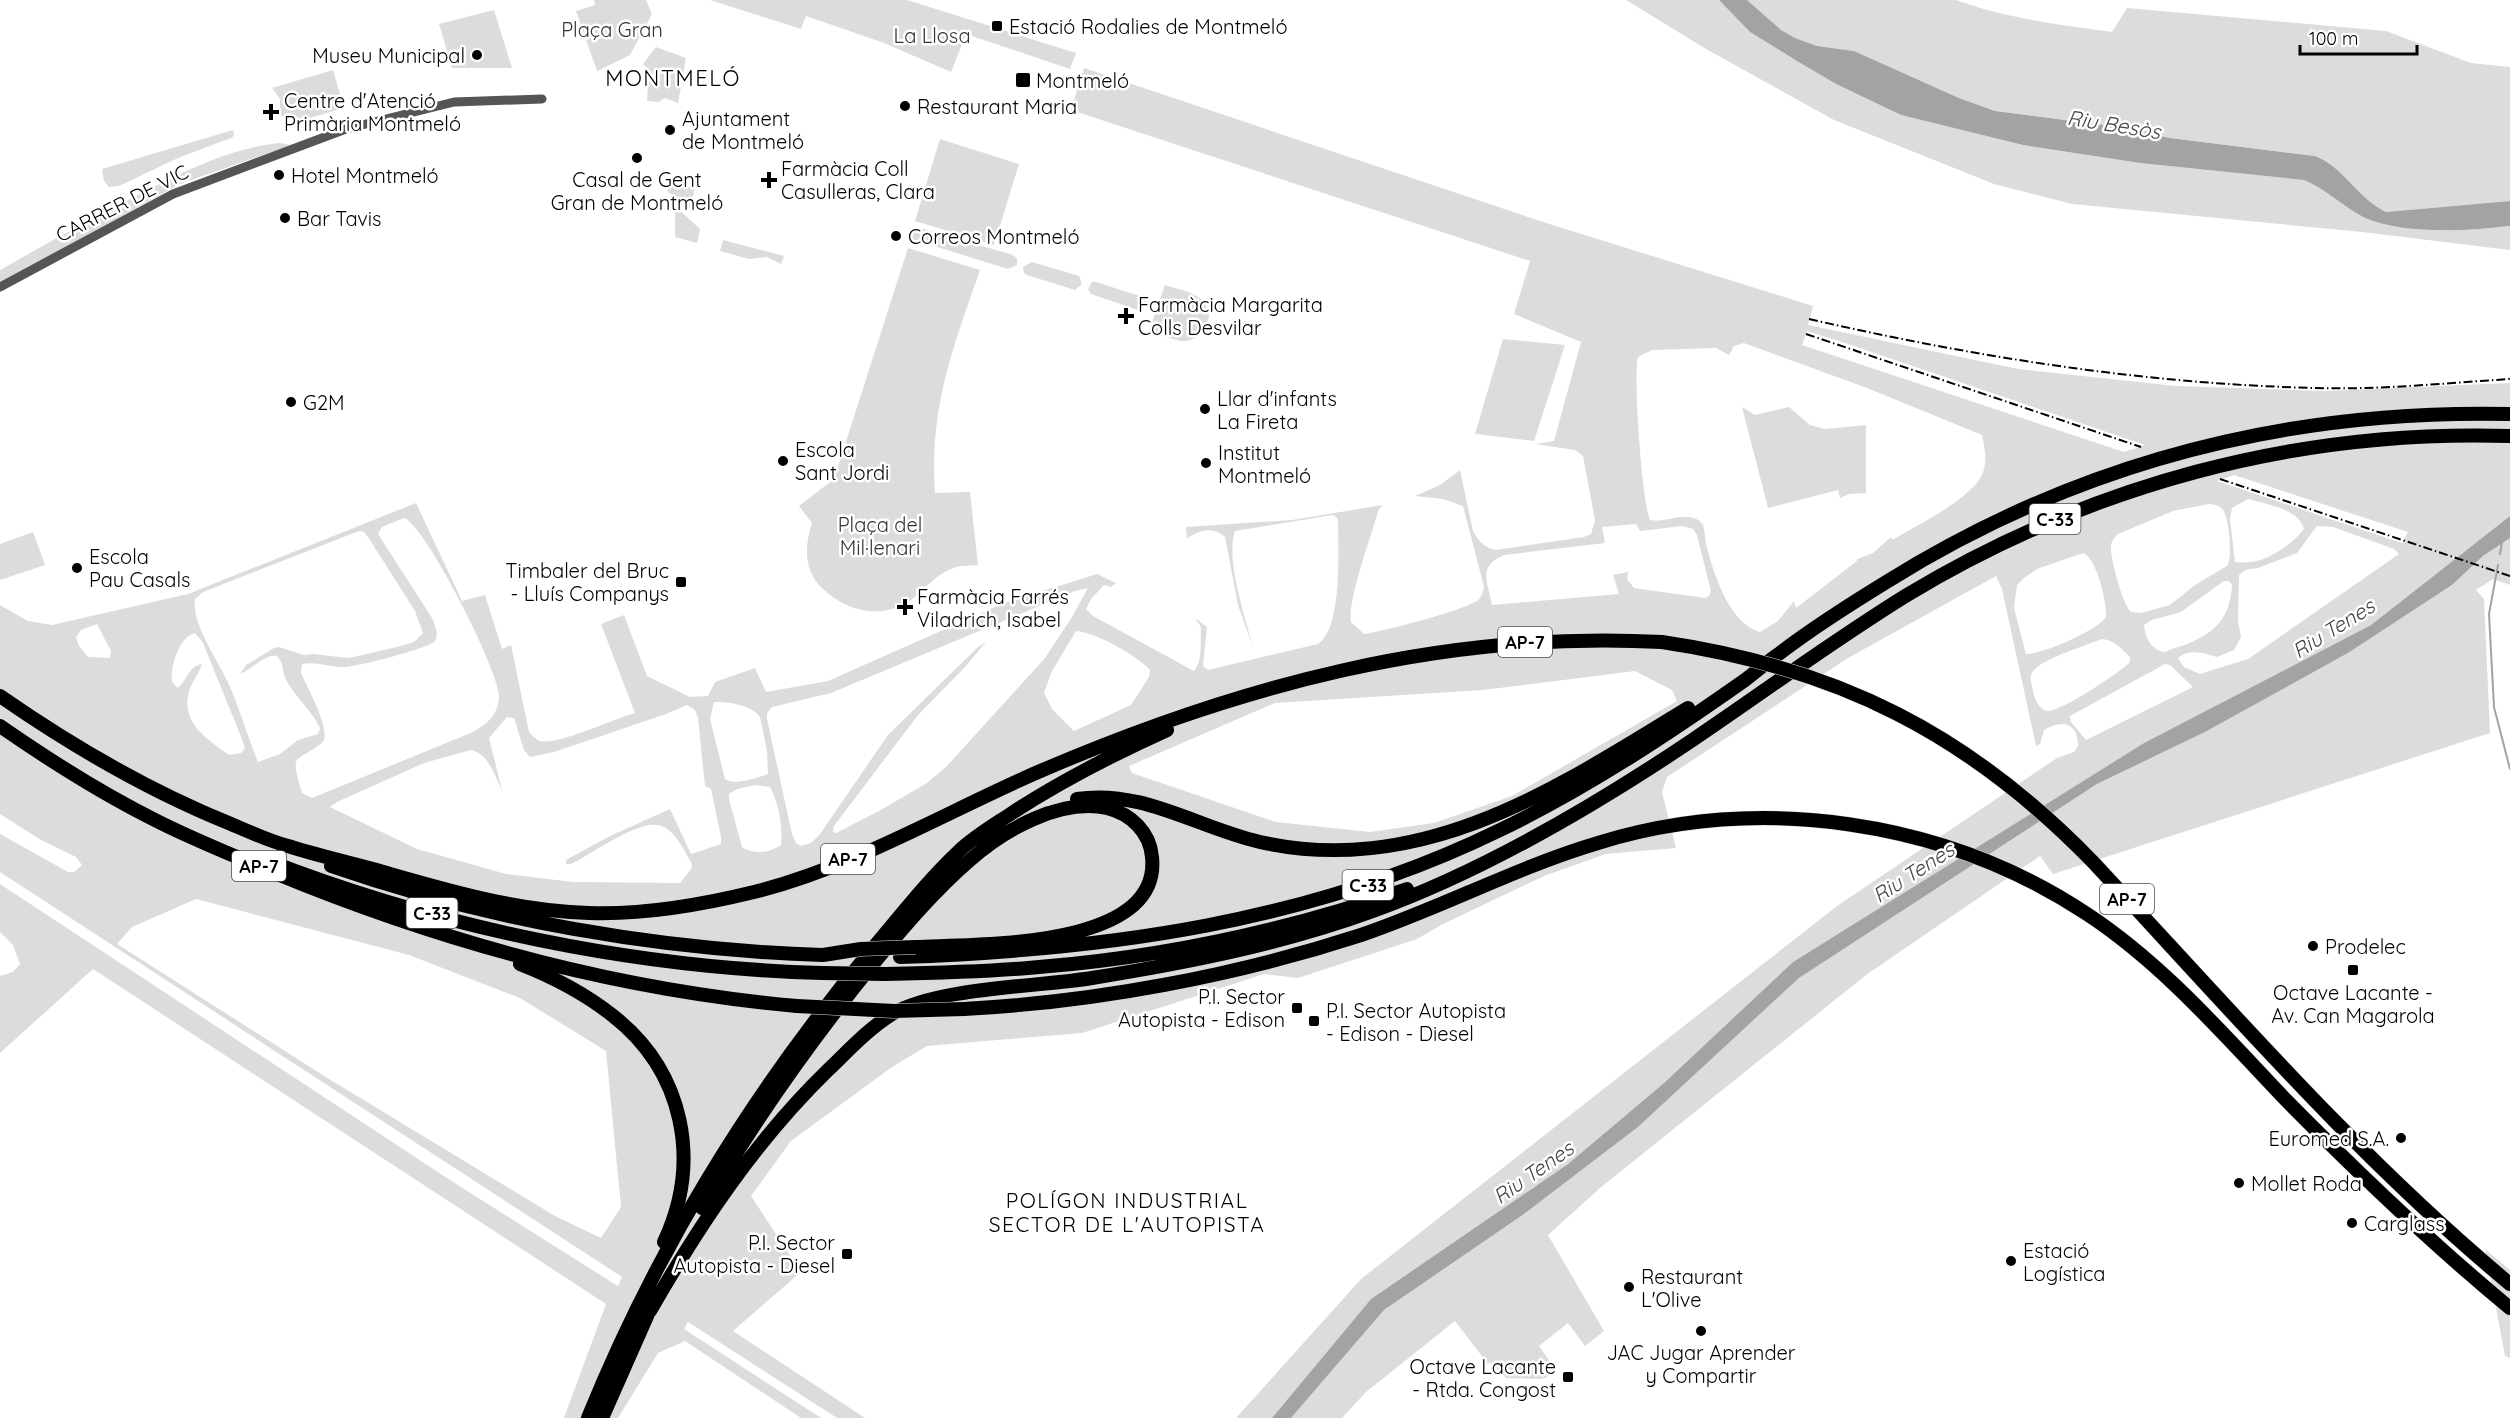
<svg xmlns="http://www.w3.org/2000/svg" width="2510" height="1418" viewBox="0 0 2510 1418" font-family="Quicksand,sans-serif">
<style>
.green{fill:#dcdcdc;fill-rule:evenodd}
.water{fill:#a3a3a3}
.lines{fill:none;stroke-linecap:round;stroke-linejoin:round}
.stream{stroke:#a3a3a3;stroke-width:2}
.motorway-casing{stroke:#dbdbdb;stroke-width:15}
.tertiary{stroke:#555;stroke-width:9}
.motorway{stroke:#000;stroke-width:14}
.rail{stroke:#000;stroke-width:2;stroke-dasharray:9 3 1.5 3;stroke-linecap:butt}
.motorway-bridge-casing{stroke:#dbdbdb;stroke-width:15;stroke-linecap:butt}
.motorway-bridge{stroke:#000;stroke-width:14}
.poi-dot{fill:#000;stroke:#fff;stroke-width:2}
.labels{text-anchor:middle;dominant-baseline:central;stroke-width:5;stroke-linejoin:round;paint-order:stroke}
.shield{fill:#fff;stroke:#4c4c4c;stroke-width:1.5}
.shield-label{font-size:18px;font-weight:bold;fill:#000}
.poi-label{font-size:20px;fill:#000;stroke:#fff;text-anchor:start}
.park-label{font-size:20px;fill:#333;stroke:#fff}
.street-label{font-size:20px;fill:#000;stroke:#fff}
.water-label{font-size:21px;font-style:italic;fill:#444;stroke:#fff}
.neighbourhood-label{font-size:21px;letter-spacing:1.5px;fill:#000;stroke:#fff}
.quarter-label{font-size:22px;letter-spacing:1.5px;fill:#000;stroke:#fff}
</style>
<rect width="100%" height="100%" fill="#fff"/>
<path class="green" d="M 594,0 L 646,0 L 652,14 L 630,55 L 597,71 L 576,11 L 595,5 Z
M 710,0 L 907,0 L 1076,53 L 1070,69 L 966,34 L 951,72 L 884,43 L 806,16 L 801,29 Z
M 1626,0 L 1719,0 L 1750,32 L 1797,61 L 1836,84 L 1901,115 L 2023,145 L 2140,163 L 2304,180 C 2326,189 2342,206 2363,217 C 2400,235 2469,231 2510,226 L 2510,250 L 2362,232 L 2072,204 L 1994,184 L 1834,120 L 1706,49 Z
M 1747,0 L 1956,0 C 2005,18 2060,25 2112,32 L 2127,8 L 2386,31 L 2471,63 L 2510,67 L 2510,201 L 2386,212 C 2358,199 2344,167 2315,156 L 2170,138 L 2118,127 L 1995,111 L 1959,98 L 1854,51 L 1817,46 L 1795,38 L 1781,30 Z
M 494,10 L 512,68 L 452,68 L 439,24 Z
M 656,47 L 686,58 L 678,103 L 665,98 L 658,102 L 647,101 L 649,70 L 643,64 Z
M 1084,68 L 1543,222 L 1813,306 L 1808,325 L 2018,369 L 2175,386 L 2324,391 L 2510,383 L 2510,516 L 2371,625 L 2144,743 L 1793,962 L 1664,1083 L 1568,1164 L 1371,1299 L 1272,1418 L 1236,1418 L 1361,1279 L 1837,906 L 2057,758 L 2074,752 L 2078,746 C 2078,722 2062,719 2044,730 L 2040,744 L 2036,746 L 2002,589 L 1996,576 L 1848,658 L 1667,777 L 1662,792 L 1676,848 L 1606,854 L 1544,876 L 1443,924 L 1417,939 L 1298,978 L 1264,974 L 1082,1033 L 927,1046 L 892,1067 L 791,1141 L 751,1196 L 801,1272 L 733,1331 L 865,1418 L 837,1418 L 688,1322 L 684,1329 L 821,1418 L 801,1418 L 685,1341 L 658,1353 L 618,1418 L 564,1418 L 606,1304 L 93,969 L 0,1053 L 0,976 L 13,972 L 20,964 L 13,945 L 0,932 L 0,884 L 450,1180 L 613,1283 L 618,1286 L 622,1277 L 0,872 L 0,834 L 68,872 L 74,872 L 82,865 L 76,857 L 41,840 L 0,814 L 0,605 L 28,621 L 52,625 L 188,594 L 416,503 L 462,601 L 485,595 L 502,649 L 511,645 L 529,732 C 532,735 536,740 540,741 C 556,746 616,718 635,713 L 601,624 L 624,615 L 647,676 L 690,697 L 708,696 L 715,682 L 755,668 L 766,692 L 828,681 L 1004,603 L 1097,574 L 1116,583 L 1111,587 L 1104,585 L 1091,599 L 1086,609 L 1093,616 L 1194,671 C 1203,662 1200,640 1201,627 L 1195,618 L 1207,627 L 1203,666 L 1208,670 L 1318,644 C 1343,628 1338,547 1338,519 L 1333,515 L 1235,531 C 1225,560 1246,620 1254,650 L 1238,605 L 1225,537 C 1213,526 1198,530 1187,539 L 1186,527 L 1292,520 L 1383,505 L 1379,509 C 1372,533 1347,601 1351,622 L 1364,634 C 1381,632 1469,609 1478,600 C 1482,597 1483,591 1484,587 L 1463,506 L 1443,499 L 1415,496 L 1440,485 L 1460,470 L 1473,531 C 1479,541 1484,548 1496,550 L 1584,537 L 1591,534 L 1595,520 L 1583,456 L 1575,450 L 1535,444 L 1554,441 L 1581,342 L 1514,314 L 1530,261 L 1071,110 ZM 1807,331 L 1839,341 L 2145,445 L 2124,452 L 1802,345 ZM 1744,343 L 1867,388 L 1982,435 C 1985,449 1988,464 1981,477 C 1967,501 1916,526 1892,540 L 1891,537 L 1873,553 L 1857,559 L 1857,561 L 1796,608 L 1794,601 L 1778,621 L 1760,632 C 1730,624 1714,575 1707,548 C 1705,541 1705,531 1703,525 C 1702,523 1698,519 1696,519 C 1683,512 1664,523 1650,520 C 1642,503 1633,376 1638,357 L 1652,350 L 1716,348 L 1729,355 L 1734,346 ZM 2234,475 L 2408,532 L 2402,543 L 2217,481 ZM 2248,499 C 2266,504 2299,509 2304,529 C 2293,544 2267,561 2250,562 C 2245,563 2240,562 2235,562 L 2230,519 L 2232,508 ZM 2209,504 C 2215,505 2219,505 2223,510 C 2229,518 2233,558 2227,566 L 2195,585 L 2170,605 L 2141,613 L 2131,612 C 2123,606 2110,557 2111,547 C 2111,541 2115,537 2118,534 L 2173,511 ZM 404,518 C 424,523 501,674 499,697 C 498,715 487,724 473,732 L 312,798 L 302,793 C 290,750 294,765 323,742 C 331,729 307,687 301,673 L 302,664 C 316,661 330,667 344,667 C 356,667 430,648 435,641 C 439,634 435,625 432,618 L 378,534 L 382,527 ZM 1636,524 L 1640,531 L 1682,526 L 1693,529 L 1697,535 L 1711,591 L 1709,596 L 1705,598 L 1634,588 L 1627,579 L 1628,572 L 1613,575 L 1619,594 L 1492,605 C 1488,582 1477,566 1504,555 L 1605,543 L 1602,527 ZM 2317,526 L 2333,527 L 2394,549 L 2399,554 L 2248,659 L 2200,674 L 2184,667 L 2178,658 C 2190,648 2204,653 2217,657 L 2234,650 L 2241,637 L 2238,621 L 2239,575 L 2245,570 L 2258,568 L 2297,553 ZM 359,531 L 364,532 L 368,537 L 415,611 L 423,633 L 414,642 L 401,646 L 349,658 L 312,654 L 304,655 L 279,647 L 274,648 L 246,665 L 240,674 C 251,670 266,653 277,656 C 283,662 282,669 285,677 C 291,693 312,710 320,728 L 318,734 L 298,740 L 280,754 L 258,762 C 248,738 241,713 231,689 C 221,664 191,625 195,599 L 203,592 ZM 2083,553 C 2097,558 2107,603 2106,617 C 2098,630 2041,655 2026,654 L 2014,608 L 2017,585 L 2024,578 L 2037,569 ZM 2224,581 L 2229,581 L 2232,585 C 2230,617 2217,632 2187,644 C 2180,647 2172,648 2165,652 C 2152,651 2145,637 2144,625 L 2152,620 L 2181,612 ZM 1088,588 L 1072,617 L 1045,658 L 947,766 L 927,783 L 879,811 L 836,833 L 833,832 L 834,826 L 918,715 L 966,666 L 986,642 L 978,647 L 888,735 L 820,834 L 811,843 L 801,846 L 796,843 L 792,834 L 767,719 L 767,713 L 772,707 L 831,693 L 1075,591 ZM 97,624 L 111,651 L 110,658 L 88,657 L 79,646 L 76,637 L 81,630 ZM 1076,631 C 1095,632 1138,656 1150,670 L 1149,677 L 1131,705 L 1074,731 L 1052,709 L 1044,693 L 1052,671 ZM 195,633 L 203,643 L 242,739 L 245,748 L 241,753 L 229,755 C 205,738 177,720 191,686 C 195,678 199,672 202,664 C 189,666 187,680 178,688 L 172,682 C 170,667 179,637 195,633 ZM 2102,639 C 2114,640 2122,649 2130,657 L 2130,662 C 2121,672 2060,712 2048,711 C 2039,710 2034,699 2033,690 C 2031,683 2028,675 2035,669 C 2048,657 2084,646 2102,639 ZM 2165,664 L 2170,665 L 2193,687 L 2086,740 L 2071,722 L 2070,716 ZM 1635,671 L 1672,690 L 1677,701 L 1512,796 L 1434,823 L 1370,832 L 1276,822 L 1132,773 L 1129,766 L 1275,703 L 1483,690 ZM 714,702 C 729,702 750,704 760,717 L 767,751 L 768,773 L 766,775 C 754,778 736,786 725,779 L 710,719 ZM 687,705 L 695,710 L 698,718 L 705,786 L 711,789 L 721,837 L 721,844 L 691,854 L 670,809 L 608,837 L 566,860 L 566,864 L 571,864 C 591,855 643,815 664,827 C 677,834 685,852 692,864 L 691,869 L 680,883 L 573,882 L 506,874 L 417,849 L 330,807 L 337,802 L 424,763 L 471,750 C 489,754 494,775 502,790 L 489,738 L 507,717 L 514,718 L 524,750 L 530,757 L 554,752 L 666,714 ZM 755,785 L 770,787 C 779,804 783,826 781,845 C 769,853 754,855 742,847 L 729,799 L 729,794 L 737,789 ZM 196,899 L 409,955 L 520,998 L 606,1051 L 621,1207 L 601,1238 L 555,1216 L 329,1079 L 117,944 L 132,927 Z
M 333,70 L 344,108 L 296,122 L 280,115 L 280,99 L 272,88 Z
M 233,130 L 234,136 L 231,138 L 178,158 L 119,186 L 109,187 L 104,181 L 102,169 Z
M 940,139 L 1019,164 L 994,245 L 915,221 Z
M 280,143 L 291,145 L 180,184 L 0,283 L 0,270 C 46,244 91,219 138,195 C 183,172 229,148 280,143 Z
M 670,180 L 695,188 L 690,209 L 667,191 Z
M 675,206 L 700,229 L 697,243 L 675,237 Z
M 917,227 L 1013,255 L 1017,259 L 1017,265 L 1008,269 L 915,240 L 911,237 L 910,232 Z
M 723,240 L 784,256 L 781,264 L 767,257 L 749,259 L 720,251 Z
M 908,248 L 980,270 C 953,348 929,408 935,493 L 970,492 L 978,565 C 969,566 959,565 951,569 C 936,575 927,587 915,597 C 885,621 847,613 821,587 C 803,569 805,545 812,523 L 799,506 L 834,479 Z
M 1032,262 L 1079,276 L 1082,284 L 1075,290 L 1027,275 L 1024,273 L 1023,267 Z
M 1092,282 L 1096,282 L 1143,297 L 1146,299 L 1147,305 L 1141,311 L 1091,294 L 1088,289 Z
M 1165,285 C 1177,289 1196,292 1204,302 C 1217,318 1202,343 1181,341 C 1171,339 1159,334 1149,331 Z
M 1503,339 L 1565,345 L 1534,441 L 1475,434 Z
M 1742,407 L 1755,415 L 1789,407 L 1810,425 L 1825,429 L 1866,425 L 1866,493 L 1849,494 L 1840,498 L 1838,490 L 1768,508 Z
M 33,532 L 45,565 L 0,580 L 0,544 Z
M 2510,538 L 2510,585 L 2493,579 L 2476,590 L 2484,599 L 2490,733 L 2053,874 L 2040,856 L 1866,975 L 1600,1188 L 1548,1235 L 1604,1331 L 1585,1346 L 1568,1323 L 1539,1346 L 1556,1370 L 1545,1378 L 1539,1379 L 1506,1378 L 1490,1362 L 1488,1364 L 1455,1321 L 1366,1392 L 1342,1418 L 1291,1418 L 1384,1310 L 1524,1214 L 1638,1127 L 1799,978 L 2097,784 L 2205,732 L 2348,653 L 2452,585 L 2483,556 Z
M 2485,1249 L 2510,1270 L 2510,1358 L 2505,1356 Z"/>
<path class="water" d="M 1719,0 L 1747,0 L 1781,30 L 1795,38 L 1817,46 L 1854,51 L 1959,98 L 1995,111 L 2118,127 L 2170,138 L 2315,156 C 2344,167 2358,199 2386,212 L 2510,201 L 2510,226 C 2469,231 2401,235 2363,217 C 2342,206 2326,189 2304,180 L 2140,163 L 2023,145 L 1901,115 L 1836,84 L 1797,61 L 1750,32 Z
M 2510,516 L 2510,538 L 2483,556 L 2452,585 L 2348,653 L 2205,732 L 2097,784 L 1799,978 L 1638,1127 L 1524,1214 L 1384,1310 L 1291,1418 L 1272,1418 L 1371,1299 L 1568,1164 L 1664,1083 L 1793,962 L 2144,743 L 2371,625 Z"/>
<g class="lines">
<path class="stream" d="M 2500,554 L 2502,542
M 2498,565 L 2489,614 L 2494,707 L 2510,769"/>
<defs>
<path id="motorway" d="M 0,696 C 72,746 149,791 231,824 C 250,832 269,841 288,846 C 322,857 357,864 390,874 C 456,893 520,911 589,913 C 644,915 701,905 754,892 C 852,868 946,812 1038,772 C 1238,686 1444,630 1662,642
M 0,726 C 49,760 101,793 155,820 C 194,840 235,856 275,873 C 442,942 617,990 797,1006
M 1077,799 C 1143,789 1198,828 1260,842 C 1422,878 1556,789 1688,708
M 266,860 C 441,928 635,968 822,973
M 331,866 C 486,920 659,950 823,955
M 900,957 C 1108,950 1312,922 1500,830 C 1587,788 1667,735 1745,680 C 1757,671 1768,661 1780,653 C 1814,627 1852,603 1888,581 C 2079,462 2286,409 2510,414
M 520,964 C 553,977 584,993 612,1015 C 684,1071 702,1161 664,1242
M 885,974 C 936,973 988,972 1039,967 C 1165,957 1288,930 1407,889
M 964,1009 C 1096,1002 1235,976 1361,935 C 1441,908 1517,867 1598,843 C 1760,793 1945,820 2087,914 C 2163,964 2223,1034 2285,1099 C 2357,1172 2431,1243 2510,1308
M 702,1208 C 753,1123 810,1041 873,964 C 903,928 934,891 970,860 C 1004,830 1060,798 1107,808 C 1131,814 1150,832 1152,857 C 1162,950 974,944 916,947
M 650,1311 C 700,1224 755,1141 828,1070 C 848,1051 868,1029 892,1014 C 939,987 1037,987 1092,978 C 1186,963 1283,944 1373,911 C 1484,871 1596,805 1694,739 C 1765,691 1834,640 1907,595 C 2090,485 2296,429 2510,436
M 588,1418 C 657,1248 755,1089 873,948 C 901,915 928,880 959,851 C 975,836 994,825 1012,813 C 1061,781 1114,754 1167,730
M 602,1418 L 652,1305"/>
</defs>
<use href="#motorway" class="motorway-casing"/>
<path class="tertiary" d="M 0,287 L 173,194 L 346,129 L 454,102 L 542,99"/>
<use href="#motorway" class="motorway"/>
<path class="rail" d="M 1809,319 C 1975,357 2145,384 2315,388 C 2380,390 2446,383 2510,379
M 1806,334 L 2141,447
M 2220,479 L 2510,576"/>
<defs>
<path id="motorway-bridge" d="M 1662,642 C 1838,668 1969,734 2093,862 C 2228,1007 2357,1157 2510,1284
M 823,955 L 861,949 L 916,947
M 822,973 L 885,974
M 797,1006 L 894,1011 L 964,1009"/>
</defs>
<use href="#motorway-bridge" class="motorway-bridge-casing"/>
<use href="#motorway-bridge" class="motorway-bridge"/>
</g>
<g class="poi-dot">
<rect x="991" y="20" width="12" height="12" rx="3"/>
<circle cx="477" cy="55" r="6"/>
<rect x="1015" y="72" width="16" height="16" rx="3"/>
<circle cx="905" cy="106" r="6"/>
<path d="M268 103h6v6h6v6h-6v6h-6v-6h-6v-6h6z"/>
<circle cx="670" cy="130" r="6"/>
<circle cx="637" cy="158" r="6"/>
<circle cx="279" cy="175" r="6"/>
<path d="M766 171h6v6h6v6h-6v6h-6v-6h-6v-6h6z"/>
<circle cx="285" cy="218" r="6"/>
<circle cx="896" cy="236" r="6"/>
<path d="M1123 307h6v6h6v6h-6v6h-6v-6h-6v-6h6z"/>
<circle cx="291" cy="402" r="6"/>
<circle cx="1205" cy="409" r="6"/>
<circle cx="783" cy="461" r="6"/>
<circle cx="1206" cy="463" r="6"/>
<circle cx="77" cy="568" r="6"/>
<rect x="675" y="576" width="12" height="12" rx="3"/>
<path d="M902 598h6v6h6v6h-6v6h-6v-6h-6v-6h6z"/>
<circle cx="2313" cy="946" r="6"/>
<rect x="2347" y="964" width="12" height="12" rx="3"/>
<rect x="1291" y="1002" width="12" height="12" rx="3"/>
<rect x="1308" y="1015" width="12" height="12" rx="3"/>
<circle cx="2401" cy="1138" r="6"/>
<circle cx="2239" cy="1183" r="6"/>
<circle cx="2352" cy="1223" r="6"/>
<rect x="841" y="1248" width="12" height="12" rx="3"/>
<circle cx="2011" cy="1261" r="6"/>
<circle cx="1629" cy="1287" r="6"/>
<circle cx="1701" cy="1331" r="6"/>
<rect x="1562" y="1371" width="12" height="12" rx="3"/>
</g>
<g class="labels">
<g class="shield">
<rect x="2029.5" y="504" width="51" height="30" rx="4.5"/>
<rect x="1498" y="627" width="54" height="30" rx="4.5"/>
<rect x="821" y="844" width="54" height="30" rx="4.5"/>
<rect x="232" y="851" width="54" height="30" rx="4.5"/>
<rect x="1342.5" y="870" width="51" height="30" rx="4.5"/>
<rect x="2100" y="884" width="54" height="30" rx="4.5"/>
<rect x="406.5" y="898" width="51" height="30" rx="4.5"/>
</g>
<g class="shield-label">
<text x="2055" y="519">C-33</text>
<text x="1525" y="642">AP-7</text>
<text x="848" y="859">AP-7</text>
<text x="259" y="866">AP-7</text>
<text x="1368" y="885">C-33</text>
<text x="2127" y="899">AP-7</text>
<text x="432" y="913">C-33</text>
</g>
<g class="poi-label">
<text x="1009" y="26">Estació Rodalies de Montmeló</text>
<text x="465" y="55" text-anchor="end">Museu Municipal</text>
<text x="1036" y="80">Montmeló</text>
<text x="284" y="100">Centre d'Atenció<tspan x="284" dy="23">Primària Montmeló</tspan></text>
<text x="917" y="106">Restaurant Maria</text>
<text x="682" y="118">Ajuntament<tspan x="682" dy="23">de Montmeló</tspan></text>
<text x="781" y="168">Farmàcia Coll<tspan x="781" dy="23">Casulleras, Clara</tspan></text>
<text x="291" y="175">Hotel Montmeló</text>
<text x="637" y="179" text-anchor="middle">Casal de Gent<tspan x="637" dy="23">Gran de Montmeló</tspan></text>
<text x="297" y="218">Bar Tavis</text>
<text x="908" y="236">Correos Montmeló</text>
<text x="1138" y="304">Farmàcia Margarita<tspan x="1138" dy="23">Colls Desvilar</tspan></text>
<text x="1217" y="398">Llar d'infants<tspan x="1217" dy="23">La Fireta</tspan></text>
<text x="303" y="402">G2M</text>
<text x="795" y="449">Escola<tspan x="795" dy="23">Sant Jordi</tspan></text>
<text x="1218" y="452">Institut<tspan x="1218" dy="23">Montmeló</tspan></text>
<text x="89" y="556">Escola<tspan x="89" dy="23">Pau Casals</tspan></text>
<text x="669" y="570" text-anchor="end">Timbaler del Bruc<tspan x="669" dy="23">- Lluís Companys</tspan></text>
<text x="917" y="596">Farmàcia Farrés<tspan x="917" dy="23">Viladrich, Isabel</tspan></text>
<text x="2325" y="946">Prodelec</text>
<text x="2353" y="992" text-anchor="middle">Octave Lacante -<tspan x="2353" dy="23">Av. Can Magarola</tspan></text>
<text x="1285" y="996" text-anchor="end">P.I. Sector<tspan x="1285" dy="23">Autopista - Edison</tspan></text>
<text x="1326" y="1010">P.I. Sector Autopista<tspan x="1326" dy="23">- Edison - Diesel</tspan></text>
<text x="2389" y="1138" text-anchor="end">Euromed S.A.</text>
<text x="2251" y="1183">Mollet Roda</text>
<text x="2364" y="1223">Carglass</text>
<text x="835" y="1242" text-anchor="end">P.I. Sector<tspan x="835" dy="23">Autopista - Diesel</tspan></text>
<text x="2023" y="1250">Estació<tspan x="2023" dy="23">Logística</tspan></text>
<text x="1641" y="1276">Restaurant<tspan x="1641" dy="23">L'Olive</tspan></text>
<text x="1701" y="1352" text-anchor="middle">JAC Jugar Aprender<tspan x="1701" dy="23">y Compartir</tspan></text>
<text x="1556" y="1366" text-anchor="end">Octave Lacante<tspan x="1556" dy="23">- Rtda. Congost</tspan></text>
</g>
<g class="park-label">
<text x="612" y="29">Plaça Gran</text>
<text x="932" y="35">La Llosa</text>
<text x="880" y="524">Plaça del<tspan x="880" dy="23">Mil·lenari</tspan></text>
</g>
<g class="street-label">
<text transform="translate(122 203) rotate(-27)">CARRER DE VIC</text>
</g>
<g class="water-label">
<text transform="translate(2114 124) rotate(9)">Riu Besòs</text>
<text transform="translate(2333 628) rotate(-32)">Riu Tenes</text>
<text transform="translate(1913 872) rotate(-33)">Riu Tenes</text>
<text transform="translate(1533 1172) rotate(-35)">Riu Tenes</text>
</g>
<g class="neighbourhood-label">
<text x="1127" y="1200">POLÍGON INDUSTRIAL<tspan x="1127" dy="24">SECTOR DE L'AUTOPISTA</tspan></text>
</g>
<g class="quarter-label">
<text x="673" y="78">MONTMELÓ</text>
</g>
</g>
<path d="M2300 45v9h117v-9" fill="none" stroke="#000000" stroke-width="3"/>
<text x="2309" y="45" font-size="18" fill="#000000" stroke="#ffffff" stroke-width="4.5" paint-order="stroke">100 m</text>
</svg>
